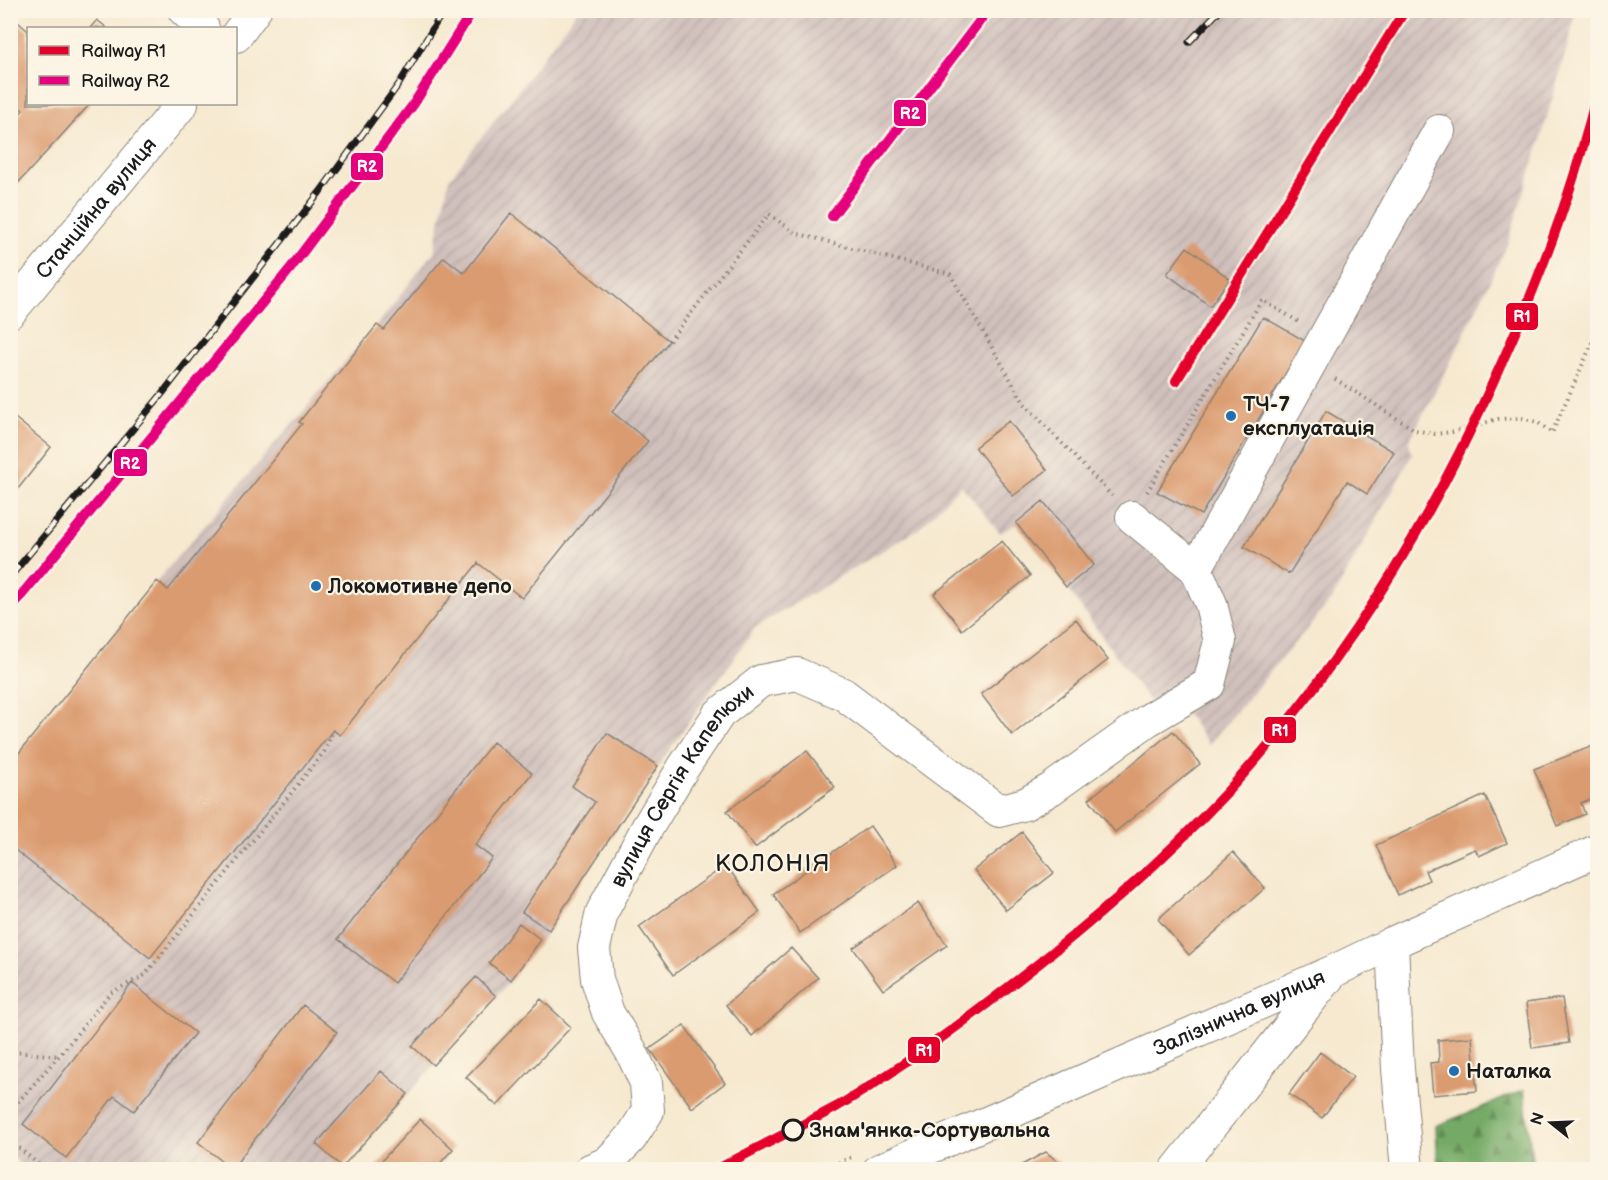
<svg xmlns="http://www.w3.org/2000/svg" width="1608" height="1180" viewBox="0 0 1608 1180" font-family="'Balsamiq Sans',sans-serif">
<style>
.industrial{fill:url(#industrial-furrows)}
.forest{fill:url(#forest-firs);stroke:#486341;stroke-width:1.5}
.building{fill:#db9b6f}
.lines{fill:none;stroke-linecap:round;stroke-linejoin:round}
.minor-casing{stroke:#898276;stroke-width:34}
.path{stroke:#898276;stroke-width:4;stroke-dasharray:1.5 4.5;stroke-linecap:butt}
.minor{stroke:#fff;stroke-width:32}
.rail-casing{stroke:#1c1c1c;stroke-width:7}
.rail{stroke:#fcf5e5;stroke-width:4.5;stroke-dasharray:14;stroke-linecap:butt}
.rail-1-casing{stroke:#fcf5e5;stroke-width:15}
.rail-2-casing{stroke:#fcf5e5;stroke-width:15}
.rail-1{stroke:#e4002b;stroke-width:10}
.rail-2{stroke:#e5007d;stroke-width:10}
.poi-dot{fill:#1f6fb2;stroke:#fcf5e5;stroke-width:2}
.stop-dot{fill:#fcf5e5;stroke:#1c1c1c;stroke-width:3}
.labels{text-anchor:middle;dominant-baseline:central;stroke-width:4.5;stroke-linejoin:round;paint-order:stroke}
.street-label{font-size:21px;fill:#1c1c1c;stroke:#fcf5e5}
.poi-label{font-size:21px;font-weight:bold;fill:#1c1c1c;stroke:#fcf5e5;text-anchor:start}
.stop-label{font-size:21px;font-weight:bold;fill:#1c1c1c;stroke:#fcf5e5;text-anchor:start}
.quarter-label{font-size:24px;letter-spacing:1.5px;fill:#1c1c1c;stroke:#fcf5e5}
.line-badge{stroke:#fcf5e5;stroke-width:2}
.badge-label{font-size:16px;text-anchor:middle;font-weight:bold;fill:#fff}
</style>
<defs>
<pattern id="industrial-furrows" width="10" height="10" patternUnits="userSpaceOnUse" patternTransform="scale(1.5)"><rect width="10" height="10" fill="#d0c0bc"/><path d="M-1 1l2-2M0 10L10 0M9 11l2-2" fill="none" stroke="#b2a4a1"/></pattern>
<pattern id="forest-firs" width="22" height="20" patternUnits="userSpaceOnUse" patternTransform="scale(1.5)"><rect width="22" height="20" fill="#75aa66"/><path d="M5 1l3.5 6h-7zM16 11l3.5 6h-7z" fill="#5f8a53"/></pattern>
</defs>
<rect width="100%" height="100%" fill="#fcf5e5"/>
<filter id="ink" filterUnits="userSpaceOnUse"><feTurbulence type="fractalNoise" baseFrequency=".0167" numOctaves="2"/><feDisplacementMap in="SourceGraphic" scale="12" xChannelSelector="R" yChannelSelector="G"/><feConvolveMatrix kernelMatrix="1 2 1 2 8 2 1 2 1" color-interpolation-filters="sRGB"/></filter>
<filter id="wash" filterUnits="userSpaceOnUse"><feTurbulence type="fractalNoise" baseFrequency=".008" numOctaves="4" result="noise"/><feDisplacementMap in="SourceGraphic" scale="24" xChannelSelector="R" yChannelSelector="G"/><feGaussianBlur stdDeviation="1.35" result="paint"/><feColorMatrix in="noise" values="0 0 0 0 0 0 0 0 0 0 0 0 0 0 0 0 0 1.4 0 .05"/><feComposite in="paint" operator="in"/></filter>
<g filter="url(#wash)">
<rect width="100%" height="100%" fill="#f6e9d0"/>
<path class="industrial" d="M 577,11 L 1575,11 L 1571,33 L 1540,142 L 1507,245 L 1455,353 L 1409,441 L 1412,455 L 1332,599 L 1209,744 L 1187,715 L 1165,723 L 1066,587 L 1016,524 L 1000,533 L 961,485 L 918,529 L 755,628 L 658,766 L 549,930 L 511,980 L 340,1169 L 26,1170 L 11,1156 L 11,764 L 157,581 L 377,325 L 434,252 L 449,179 L 517,92 Z"/>
<path class="forest" d="M 1524,1090 L 1533,1169 L 1438,1169 L 1436,1126 Z"/>
<g id="blocks">
<path class="building" d="M 10,15 L 28,31 L 28,104 L 90,104 L 10,192 L 10,124 L 23,110 L 10,99 Z
M 97,20 L 107,28 L 90,28 Z
M 511,213 L 669,341 L 612,412 L 648,441 L 522,598 L 478,563 L 340,735 L 333,730 L 150,958 L 10,846 L 10,764 L 157,581 L 168,590 L 302,424 L 299,422 L 377,325 L 384,330 L 444,257 L 464,273 Z
M 1187,247 L 1230,279 L 1210,306 L 1167,274 Z
M 1263,317 L 1305,341 L 1201,515 L 1157,492 Z
M 1326,411 L 1394,452 L 1367,494 L 1347,481 L 1289,574 L 1244,547 Z
M 10,414 L 51,447 L 10,499 Z
M 1009,421 L 1047,470 L 1013,496 L 975,447 Z
M 1043,501 L 1094,565 L 1066,587 L 1016,523 Z
M 1002,541 L 1030,576 L 962,630 L 934,594 Z
M 1076,619 L 1108,660 L 1012,735 L 981,694 Z
M 1173,731 L 1200,764 L 1115,832 L 1089,799 Z
M 607,733 L 658,766 L 549,930 L 522,912 L 595,802 L 572,786 Z
M 493,742 L 532,773 L 475,845 L 492,858 L 394,983 L 338,939 Z
M 1598,744 L 1598,796 L 1581,803 L 1585,814 L 1557,826 L 1534,769 Z
M 807,751 L 835,787 L 755,848 L 727,811 Z
M 1485,795 L 1507,843 L 1479,856 L 1475,849 L 1425,871 L 1429,880 L 1398,895 L 1376,845 Z
M 870,826 L 897,865 L 800,933 L 773,894 Z
M 1022,832 L 1054,873 L 1006,910 L 974,870 Z
M 1233,852 L 1265,888 L 1189,955 L 1158,919 Z
M 726,865 L 760,912 L 673,975 L 639,927 Z
M 918,903 L 947,945 L 883,990 L 853,948 Z
M 519,923 L 541,940 L 511,980 L 489,963 Z
M 791,948 L 818,978 L 752,1036 L 726,1005 Z
M 476,977 L 496,996 L 433,1065 L 412,1046 Z
M 132,983 L 195,1033 L 134,1111 L 114,1096 L 66,1158 L 23,1124 Z
M 1562,998 L 1569,1043 L 1532,1048 L 1526,1003 Z
M 541,999 L 571,1027 L 497,1106 L 466,1077 Z
M 303,1005 L 337,1032 L 232,1169 L 198,1142 Z
M 684,1025 L 725,1083 L 692,1108 L 650,1049 Z
M 1472,1037 L 1477,1091 L 1433,1095 L 1430,1063 L 1439,1062 L 1438,1040 Z
M 1320,1052 L 1353,1077 L 1322,1118 L 1289,1094 Z
M 381,1071 L 408,1094 L 342,1167 L 316,1144 Z
M 420,1119 L 453,1149 L 434,1170 L 373,1170 Z
M 1046,1152 L 1068,1170 L 1021,1170 L 1018,1167 Z"/>
</g>
</g>
<g filter="url(#ink)">
<use href="#blocks" fill-opacity="0" stroke="#898276" stroke-width="1.5"/>
<g class="lines">
<defs>
<g id="minor">
<path d="M 184,10 L 203,28"/>
<path d="M 236,36 L 255,10"/>
<path id="s1" d="M 10,312 L 182,104"/>
<path d="M 1132,517 L 1196,569"/>
<path d="M 1392,943 L 1398,1069 L 1407,1170"/>
<path id="s2" d="M 590,1170 L 607,1163 L 631,1138 L 648,1111 L 646,1083 L 631,1051 L 608,1013 L 597,979 L 594,948 L 602,912 L 647,828 L 683,768 L 719,714 L 761,681 L 797,674 L 843,694 L 999,811 L 1025,804 L 1051,789 L 1148,720 L 1209,684 L 1220,641 L 1211,604 L 1196,569 L 1439,131"/>
<path id="s3" d="M 879,1170 L 1334,971 L 1392,943 L 1598,850"/>
<path d="M 1176,1170 L 1331,974"/>
</g>
</defs>
<use href="#minor" class="minor-casing"/>
<path class="path" d="M 669,341 L 769,214 L 795,233 L 950,274 L 1024,403 L 1112,496
M 1335,379 L 1415,430 L 1435,434 L 1452,432 L 1498,419 L 1521,418 L 1537,422 L 1552,433 L 1598,330
M 1147,492 L 1262,300 L 1301,323
M 10,1059 L 16,1052 L 59,1056
M 10,1111 L 59,1056 L 110,993 L 145,975 L 324,752 L 333,730
M 10,1140 L 45,1170
M 822,1170 L 854,1156"/>
<use href="#minor" class="minor"/>
<defs>
<path id="rail" d="M 1515,14 L 1515,10
M 1189,42 L 1220,10
M 832,216 L 988,10
M 1176,381 L 1405,10
M 10,577 L 162,394 L 320,192 L 399,84 L 444,10
M 716,1170 C 756,1148 798,1128 838,1106 C 897,1071 956,1028 1010,986 C 1087,927 1160,864 1226,793 C 1337,673 1426,531 1493,382 C 1537,287 1574,191 1598,89"/>
</defs>
<use href="#rail" class="rail-casing"/>
<use href="#rail" class="rail"/>
<defs>
<path id="rail-1" d="M 1176,381 L 1405,10
M 716,1170 C 756,1148 798,1128 838,1106 C 897,1071 956,1028 1010,986 C 1087,927 1160,864 1226,793 C 1337,673 1426,531 1493,382 C 1537,287 1574,191 1598,89"/>
<path id="rail-2" d="M 832,216 L 988,10
M 10,609 L 290,269 L 413,105 L 473,10"/>
</defs>
<use href="#rail-1" class="rail-1-casing"/>
<use href="#rail-2" class="rail-2-casing"/>
<use href="#rail-1" class="rail-1"/>
<use href="#rail-2" class="rail-2"/>
</g>
</g>
<g class="poi-dot">
<circle cx="1231" cy="416" r="6"/>
<circle cx="316" cy="586" r="6"/>
<circle cx="1454" cy="1071" r="6"/>
</g>
<circle class="stop-dot" cx="793" cy="1130" r="10"/>
<g class="labels">
<g class="street-label">
<text stroke="none"><textPath href="#s1" startOffset="135">Станційна вулиця</textPath></text>
<text stroke="none"><textPath href="#s2" startOffset="447">вулиця Сергія Капелюхи</textPath></text>
<text stroke="none"><textPath href="#s3" startOffset="393">Залізнична вулиця</textPath></text>
</g>
<g class="poi-label">
<text x="1243" y="404">ТЧ-7<tspan x="1243" dy="24">експлуатація</tspan></text>
<text x="328" y="586">Локомотивне депо</text>
<text x="1466" y="1071">Наталка</text>
</g>
<g class="stop-label">
<text x="809" y="1130">Знам'янка-Сортувальна</text>
</g>
<g class="quarter-label">
<text x="773" y="863">КОЛОНІЯ</text>
</g>
</g>
<g class="line-badge">
<rect x="893" y="99" width="34" height="28" rx="6" fill="#e5007d"/>
<rect x="350" y="152" width="34" height="29" rx="6" fill="#e5007d"/>
<rect x="1505" y="302" width="34" height="29" rx="6" fill="#e4002b"/>
<rect x="113" y="448" width="35" height="29" rx="6" fill="#e5007d"/>
<rect x="1263" y="716" width="34" height="28" rx="6" fill="#e4002b"/>
<rect x="907" y="1036" width="34" height="28" rx="6" fill="#e4002b"/>
</g>
<g class="badge-label">
<text x="910" y="119">R2</text>
<text x="367" y="172">R2</text>
<text x="1522" y="322">R1</text>
<text x="130" y="469">R2</text>
<text x="1280" y="736">R1</text>
<text x="924" y="1056">R1</text>
</g>
<rect width="1608" height="1180" fill="none" stroke="#fcf5e5" stroke-width="36"/>
<rect x="27" y="27" width="210" height="78" fill="#fcf5e5" stroke="#a29e95" stroke-width="1.5"/>
<rect x="39" y="46" width="30" height="9" fill="#e4002b" stroke="#a29e95" stroke-width="1.5"/>
<text x="81" y="57" font-size="18" fill="#1c1c1c">Railway R1</text>
<rect x="39" y="76" width="30" height="9" fill="#e5007d" stroke="#a29e95" stroke-width="1.5"/>
<text x="81" y="87" font-size="18" fill="#1c1c1c">Railway R2</text>
<g transform="translate(1551 1123) rotate(288)" stroke="#fcf5e5" stroke-width="4.5" paint-order="stroke">
<path d="M0-4.5L10 22L0 15L-10 22Z" fill="#1c1c1c"/>
<text y="-9" font-size="16" font-weight="bold" text-anchor="middle" fill="#1c1c1c">N</text>
</g>
</svg>
